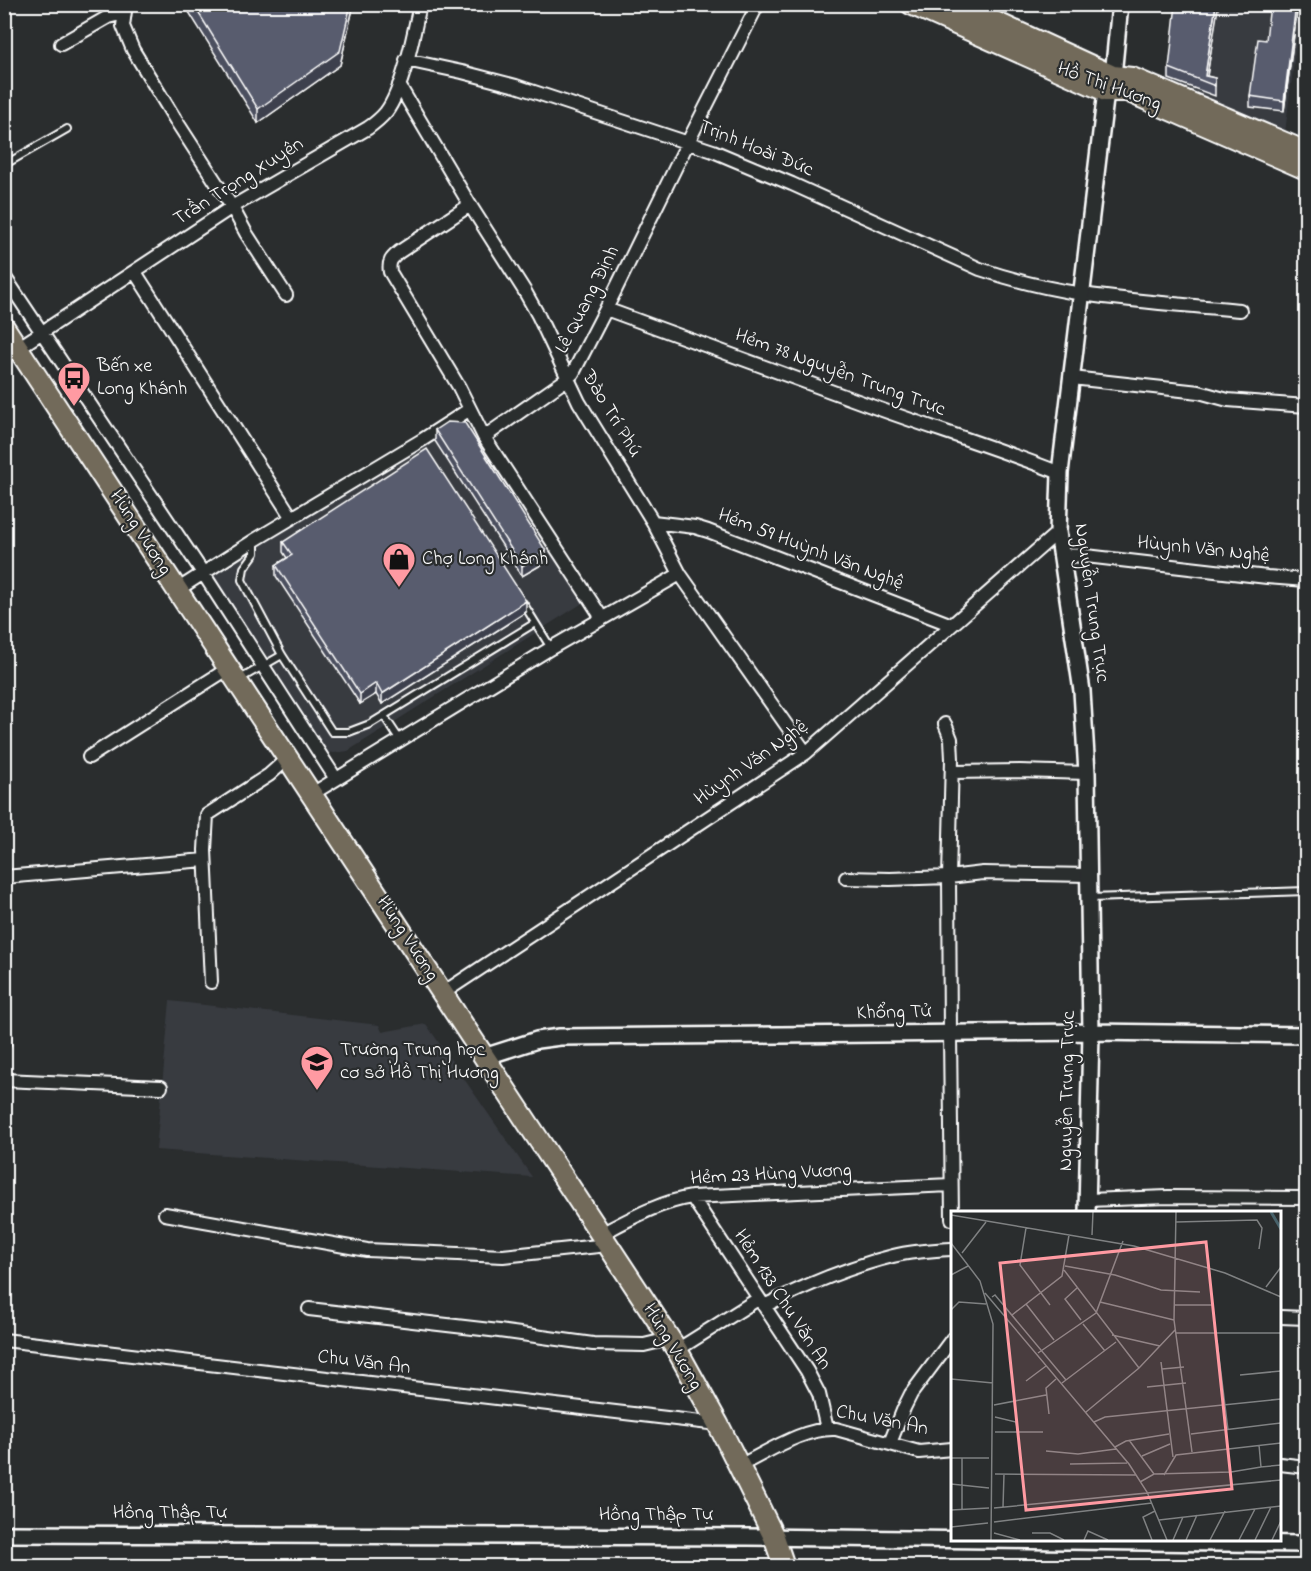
<svg xmlns="http://www.w3.org/2000/svg" width="1311" height="1571" viewBox="0 0 1311 1571" font-family="'Indie Flower',sans-serif">
<style>
.built{fill:#383b41}
.lines{fill:none;stroke-linecap:round;stroke-linejoin:round}
.service-casing{stroke:#fff;stroke-width:10}
.minor-casing{stroke:#fff;stroke-width:16}
.tertiary-casing{stroke:#fff;stroke-width:20}
.primary-casing{stroke:#fff;stroke-width:24}
.service{stroke:#2a2d2e;stroke-width:6}
.minor{stroke:#2a2d2e;stroke-width:12}
.tertiary{stroke:#2a2d2e;stroke-width:15}
.primary{stroke:#726b5a;stroke-width:20}
.wall{fill:#4c4f5f;stroke:#fff;stroke-width:1.5}
.shaded-wall{fill:#3e404d;stroke:#fff;stroke-width:1.5}
.building{fill:#585c6e;stroke:#fff;stroke-width:1.5}
.labels{text-anchor:middle;dominant-baseline:central;stroke-width:4.5;stroke-linejoin:round;paint-order:stroke}
.street-label{font-size:20px;fill:#fff;stroke:#2a2d2e}
.poi-label{font-size:20px;fill:#fff;stroke:#2a2d2e;text-anchor:start}
.inset-river{fill:none;stroke:#47626b;stroke-width:3}
.inset-road{fill:none;stroke:#7f8182;stroke-width:1.5}
.view{fill:#ff9aa2;fill-opacity:0.15;stroke:#ff9aa2;stroke-width:3}
.inset-edge{fill:none;stroke:#fff;stroke-width:3}
</style>
<rect width="100%" height="100%" fill="#2a2d2e"/>
<filter id="ink" filterUnits="userSpaceOnUse"><feTurbulence type="fractalNoise" baseFrequency=".0167" numOctaves="2"/><feDisplacementMap in="SourceGraphic" scale="12" xChannelSelector="R" yChannelSelector="G"/><feConvolveMatrix kernelMatrix="1 2 1 2 8 2 1 2 1" color-interpolation-filters="sRGB"/></filter>
<g filter="url(#ink)">
<path class="built" d="M 1176,5 L 1301,5 L 1285,133 L 1166,83 Z
M 468,417 L 589,599 L 348,751 L 334,753 L 326,752 L 209,577 L 214,562 Z
M 170,1001 L 379,1025 L 382,1032 L 426,1024 L 532,1177 L 156,1150 Z"/>
<g class="lines">
<defs>
<path id="service" d="M 4,165 L 67,129
M 255,540 L 255,553 L 244,568 L 242,580 L 282,655 L 332,732 L 349,732 L 370,724 L 535,623
M 523,603 L 551,648
M 240,679 L 282,655
M 384,716 L 400,740
M 1090,898 L 1306,891"/>
<path id="minor" d="M 126,4 L 123,26 L 133,50 L 175,119 L 232,207 L 246,233 L 286,295
M 61,44 L 108,17 L 124,13
M 406,60 L 462,72 L 516,86 L 713,151 L 792,184 L 980,269 C 1013,280 1049,289 1083,294 C 1135,302 1188,305 1240,310
M 399,85 L 470,205 L 524,290 L 538,315 L 579,402 L 653,522 L 680,574 L 806,753
M 135,272 L 292,518
M 4,276 L 203,573 L 336,779
M 606,309 C 692,340 777,372 863,403 C 928,427 995,447 1060,473
M 18,348 L 232,207 L 368,128 C 375,123 381,118 386,112 C 403,90 414,33 420,4
M 1072,378 L 1199,392 L 1228,400 L 1306,406
M 470,409 L 459,387 L 390,272 C 388,261 392,258 399,252 L 470,205
M 484,437 L 602,618
M 653,522 L 695,527 L 708,531 L 952,625
M 1062,555 L 1086,556 L 1267,577 L 1306,580
M 177,590 L 255,540 L 422,440 L 470,409 L 484,437 L 567,379 L 573,373 L 606,309 L 688,142 L 758,4
M 945,724 L 951,739 L 952,759 L 949,877 L 950,1034 L 952,1219
M 89,757 L 229,668
M 953,772 L 1020,771 L 1087,773
M 312,794 L 551,648 L 680,574
M 4,877 L 205,860
M 846,878 L 890,879 L 949,877 L 983,873 L 1089,875
M 211,982 L 205,850 L 207,815 L 269,775 L 288,758
M 443,993 L 806,753 L 1058,532
M 4,1022 L 4,1044
M 4,1080 L 161,1087
M 692,1197 L 807,1371 L 819,1394 L 827,1429
M 1087,1200 L 1168,1197 L 1306,1198
M 165,1214 L 367,1250 L 503,1256 L 608,1245
M 601,1234 C 630,1219 659,1202 692,1197 L 951,1185
M 764,1306 C 806,1285 848,1267 893,1256 C 913,1251 933,1250 952,1249
M 309,1309 L 499,1331 L 593,1344 L 644,1345 L 669,1339
M 1280,1317 L 1306,1318
M 4,1340 L 718,1424
M 677,1350 L 758,1299
M 890,1443 L 904,1408 L 911,1394 L 952,1339
M 1280,1464 L 1306,1467
M 739,1466 C 768,1452 804,1427 836,1429 L 919,1452 L 952,1449"/>
<path id="tertiary" d="M 484,1057 L 537,1040 L 560,1037 L 1091,1032 L 1306,1035
M 1087,1212 L 1091,1032 L 1087,773 L 1082,691 L 1058,532 L 1060,473 L 1106,91 L 1113,76 L 1120,4
M 4,1534 L 748,1537 L 1306,1544"/>
<path id="primary" d="M 911,4 L 1106,91 L 1127,91 L 1306,169
M 956,4 L 1113,76 L 1132,78 L 1306,152
M 4,327 L 677,1350 L 718,1424 L 739,1466 L 774,1537 L 784,1566"/>
</defs>
<use href="#service" class="service-casing"/>
<use href="#minor" class="minor-casing"/>
<use href="#tertiary" class="tertiary-casing"/>
<use href="#primary" class="primary-casing"/>
<use href="#service" class="service"/>
<use href="#minor" class="minor"/>
<use href="#tertiary" class="tertiary"/>
<use href="#primary" class="primary"/>
</g>
<path class="wall" d="M 184,4 L 354,4 L 340,65 L 258,123 Z
M 1218,4 L 1207,76 L 1215,78 L 1215,96 L 1169,79 L 1169,68 Z
M 1298,4 L 1284,111 L 1250,107 L 1250,96 L 1266,40 Z
M 435,430 L 546,562 L 522,576 L 435,441 Z
M 283,542 L 526,612 L 382,704 L 376,694 L 360,704 L 276,576 L 276,565 L 287,558 L 283,552 Z"/>
<path class="shaded-wall" d="M 351,4 L 354,4 L 340,65 L 258,123 L 258,109 Z
M 1216,4 L 1218,4 L 1218,8 L 1206,82 L 1205,76 Z
M 1296,4 L 1298,4 L 1284,111 L 1284,101 Z
M 546,551 L 546,562 L 522,576 L 522,566 Z
M 526,601 L 526,612 L 382,704 L 382,694 Z
M 376,683 L 376,694 L 360,704 L 360,694 Z"/>
<path class="building" d="M 193,4 L 351,4 L 340,51 L 258,109 Z
M 1176,4 L 1216,4 L 1205,76 L 1215,78 L 1215,86 L 1169,68 Z
M 1270,4 L 1296,4 L 1284,101 L 1250,96 L 1258,39 L 1266,40 Z
M 447,422 L 465,423 L 546,551 L 522,566 L 435,430 Z
M 427,449 L 526,601 L 382,694 L 376,683 L 360,694 L 276,565 L 292,555 L 283,542 Z"/>
</g>
<defs>
<symbol id="bus-pin" viewBox="-11 -11 22 30"><path d="M0 17L-7.5 6A9.5 9.5 0 1 1 7.5 6Z" fill="#ff9aa2" stroke="#2a2d2e"/><path d="M-5-6H5V4H4V6H2V4H-2V6H-4V4H-5ZM-3.5-4V0h7V-4ZM-3.5 1.2v1.5H-2V1.2ZM2 1.2v1.5H3.5V1.2Z" fill="#111"/></symbol>
<symbol id="shop-pin" viewBox="-11 -11 22 30"><path d="M0 17L-7.5 6A9.5 9.5 0 1 1 7.5 6Z" fill="#ff9aa2" stroke="#2a2d2e"/><path d="M-5-2.5h2.3a2.7 3.5 0 0 1 5.4 0H5L5.5 6h-11ZM-1.5-2.5h3a1.5 2.3 0 0 0-3 0Z" fill="#111"/></symbol>
<symbol id="school-pin" viewBox="-11 -11 22 30"><path d="M0 17L-7.5 6A9.5 9.5 0 1 1 7.5 6Z" fill="#ff9aa2" stroke="#2a2d2e"/><path d="M0-5L7-2L0 1L-7-2ZM-4 1L0 2.5L4 1V4Q0 6-4 4Z" fill="#111"/></symbol>
</defs>
<g fill-rule="evenodd">
<use href="#bus-pin" x="55" y="359" width="38" height="52"/>
<use href="#shop-pin" x="380" y="540" width="38" height="52"/>
<use href="#school-pin" x="298" y="1043" width="38" height="52"/>
</g>
<g class="labels">
<g class="street-label">
<text transform="translate(1109 87) rotate(20)">Hồ Thị Hương</text>
<text transform="translate(756 149) rotate(22)">Trịnh Hoài Đức</text>
<text transform="translate(239 182) rotate(-32)">Trần Trọng Xuyên</text>
<text transform="translate(588 300) rotate(-63)">Lê Quang Định</text>
<text transform="translate(840 373) rotate(20)">Hẻm 78 Nguyễn Trung Trực</text>
<text transform="translate(611 414) rotate(59)">Đào Trí Phú</text>
<text transform="translate(140 533) rotate(57)">Hùng Vương</text>
<text transform="translate(811 550) rotate(21)">Hẻm 59 Huỳnh Văn Nghệ</text>
<text transform="translate(1204 550) rotate(6)">Hùynh Văn Nghệ</text>
<text transform="translate(1091 603) rotate(82)">Nguyễn Trung Trực</text>
<text transform="translate(752 763) rotate(-35)">Hùynh Văn Nghệ</text>
<text transform="translate(407 939) rotate(57)">Hùng Vương</text>
<text transform="translate(894 1013) rotate(-1)">Khổng Tử</text>
<text transform="translate(1068 1091) rotate(-89)">Nguyễn Trung Trực</text>
<text transform="translate(771 1175) rotate(-3)">Hẻm 23 Hùng Vương</text>
<text transform="translate(782 1300) rotate(57)">Hẻm 133 Chu Văn An</text>
<text transform="translate(672 1347) rotate(59)">Hùng Vương</text>
<text transform="translate(364 1363) rotate(7)">Chu Văn An</text>
<text transform="translate(882 1421) rotate(11)">Chu Văn An</text>
<text x="170" y="1513">Hồng Thập Tự</text>
<text x="656" y="1515">Hồng Thập Tự</text>
</g>
<g class="poi-label">
<text x="97" y="366">Bến xe<tspan x="97" dy="23">Long Khánh</tspan></text>
<text x="422" y="559">Chợ Long Khánh</text>
<text x="340" y="1050">Trường Trung học<tspan x="340" dy="23">cơ sở Hồ Thị Hương</tspan></text>
</g>
</g>
<g transform="translate(951 1211)">
<rect width="330" height="330" fill="#2a2d2e"/>
<path class="inset-river" d="M 320,1 L 330,18"/>
<path class="inset-road" d="M 225,1 L 223,109 L 241,241M 0,4 L 183,35 L 274,62 L 330,86M 225,11 L 306,9 L 311,17 L 308,38M 75,17 L 69,54 L 99,94M 141,24 L 142,1M 0,32 L 29,70 L 42,113 L 40,329M 11,42 L 35,11M 114,55 L 164,64 L 210,79 L 249,81M 113,59 L 188,157M 0,64 L 17,55M 315,76 L 330,56M 126,77 L 114,88 L 130,109M 34,82 L 178,253 L 196,281 L 216,329M 41,86 L 44,84 L 115,169M 149,91 L 223,109M 75,93 L 103,129M 224,94 L 263,94M 0,99 L 8,91 L 35,93M 61,104 L 111,65 L 118,24M 132,113 L 154,140M 225,122 L 330,122M 161,124 L 209,135M 266,129 L 277,219M 87,142 L 145,102 L 172,30M 210,151 L 222,246M 211,158 L 233,156M 289,164 L 330,160M 0,168 L 42,172M 75,170 L 95,155M 111,172 L 165,131M 196,176 L 235,172M 43,194 L 95,184M 135,201 L 188,157 L 224,119M 98,203 L 95,177 L 105,168M 44,206 L 65,211 L 67,222M 143,211 L 154,206 L 330,188M 44,221 L 92,221M 240,223 L 330,212M 178,229 L 203,263M 308,234 L 310,256 L 330,254M 164,236 L 175,230 L 218,223M 95,240 L 127,243 L 165,238M 191,245 L 219,233M 0,247 L 38,247M 119,253 L 176,252M 44,263 L 185,264M 213,264 L 225,244 L 330,232M 189,271 L 203,263 L 280,261 L 310,256M 0,273 L 38,277M 52,296 L 53,263M 43,297 L 330,269M 11,298 L 11,247M 0,299 L 38,297M 208,309 L 330,295M 43,311 L 201,292M 0,316 L 37,312M 43,322 L 69,329M 81,322 L 99,322 L 113,329M 133,329 L 137,320 L 157,329M 201,329 L 192,306 L 204,300M 222,329 L 232,306M 235,329 L 246,304M 259,329 L 274,300M 288,329 L 304,298M 304,329 L 320,296M 321,329 L 330,310"/>
<path class="view" d="M 255,31 L 281,278 L 75,299 L 49,52 Z"/>
<rect width="330" height="330" class="inset-edge"/>
</g>
<rect width="1311" height="1571" fill="none" stroke="#2a2d2e" stroke-width="24"/>
<rect x="12" y="12" width="1287" height="1547" fill="none" stroke="#fff" stroke-width="2" filter="url(#ink)"/>
</svg>
